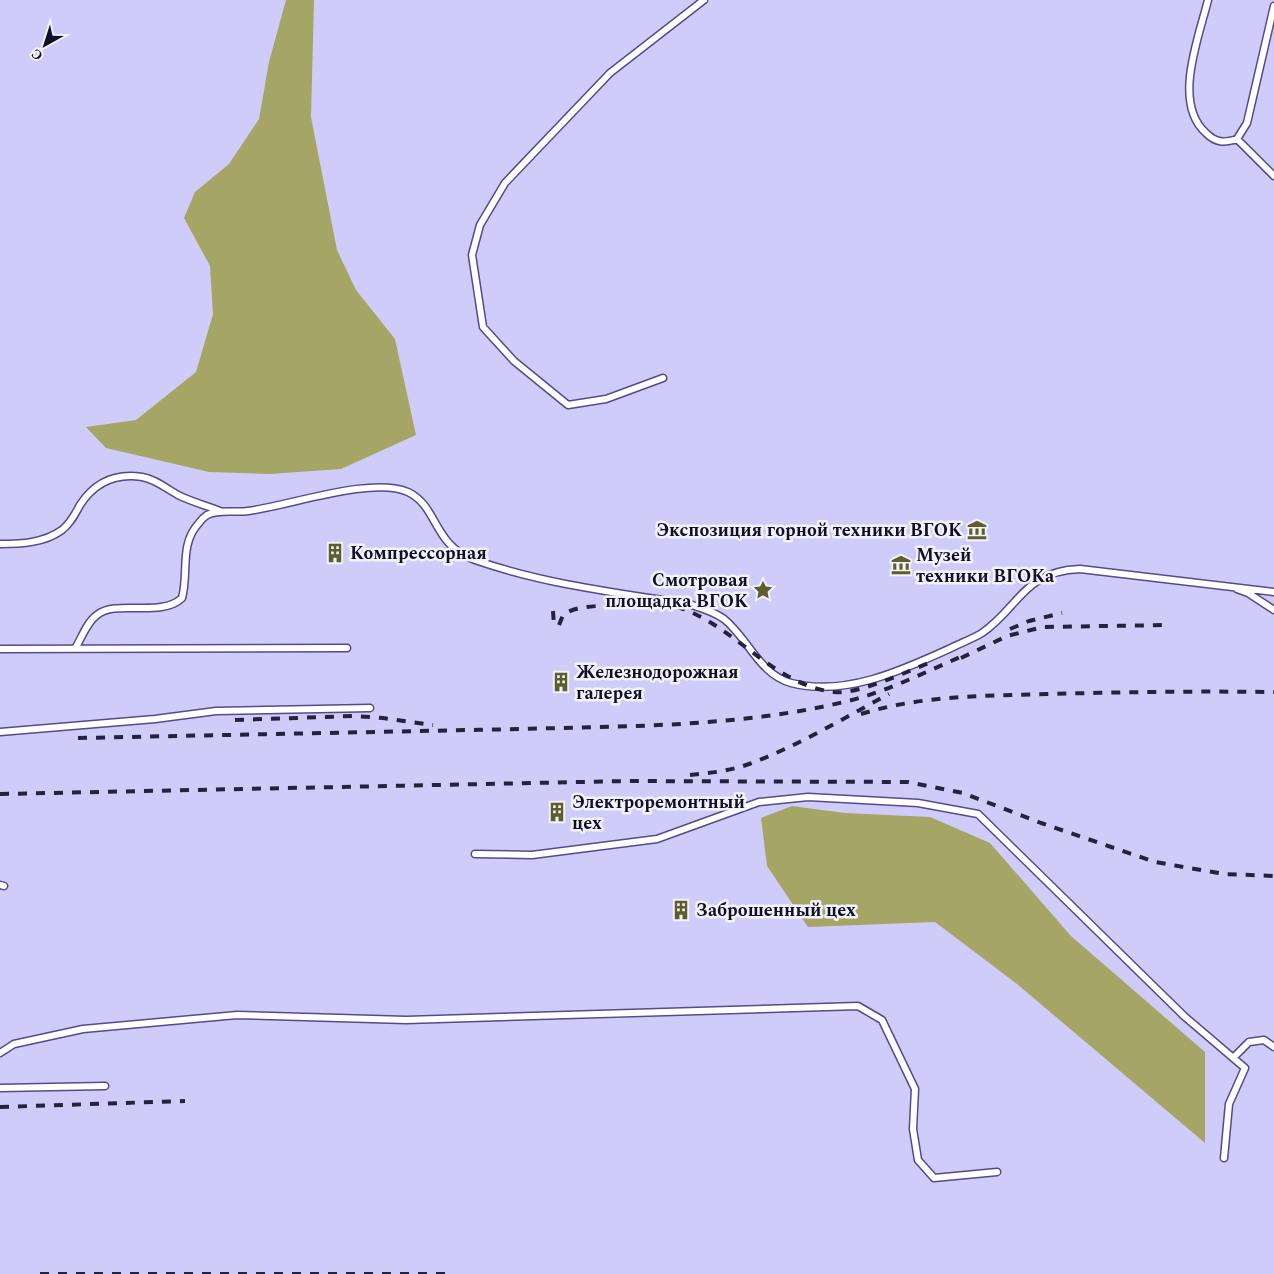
<svg xmlns="http://www.w3.org/2000/svg" width="1274" height="1274" viewBox="0 0 1274 1274" font-family="Spectral,serif">
<style>
.green{fill:#a5a665}
.lines{fill:none;stroke-linecap:round;stroke-linejoin:round}
.service-casing{stroke:#554a8a;stroke-width:9}
.service{stroke:#fff;stroke-width:6}
.rail{stroke:#26213d;stroke-width:4;stroke-dasharray:9 9;stroke-linecap:butt}
.labels{text-anchor:middle;dominant-baseline:central;stroke-width:5;stroke-linejoin:round;paint-order:stroke}
.poi-label{font-size:18px;font-weight:bold;fill:#130e28;stroke:#f2f2fa;text-anchor:start}
</style>
<rect width="100%" height="100%" fill="#d0ccf9"/>
<path class="green" d="M 286,0 L 314,0 L 311,117 L 337,250 L 356,290 L 395,339 L 416,435 L 341,469 L 270,474 L 209,472 L 106,448 L 86,427 L 136,420 L 196,372 L 213,314 L 210,266 L 184,218 L 195,192 L 229,164 L 259,119 L 269,62 Z
M 792,806 L 845,813 L 930,817 L 990,843 L 1071,936 L 1205,1052 L 1205,1143 L 1017,984 L 935,922 L 808,927 L 767,866 L 761,818 Z"/>
<g class="lines">
<defs>
<path id="service" d="M 1208,0 C 1199,37 1172,103 1206,133 C 1216,143 1224,143 1237,139 L 1247,123 L 1274,6
M 1237,139 L 1274,176
M 663,378 L 606,399 L 568,405 L 514,361 L 483,327 L 472,255 L 480,225 L 505,183 L 610,73 L 704,0
M 0,544 C 21,544 44,543 62,530 C 71,523 75,514 80,505 C 95,482 116,473 142,477 C 156,479 168,490 180,496 C 193,502 207,506 220,511
M 1237,589 L 1248,593 L 1274,610
M 76,647 C 82,637 87,622 97,615 C 116,599 161,618 182,598 C 189,573 179,544 199,523 C 201,520 204,517 207,515 C 219,509 235,513 248,511 C 288,506 372,476 408,492 C 439,507 432,545 475,560 C 544,584 617,593 689,604 C 701,608 713,611 724,619 C 748,638 759,674 791,683 C 845,697 903,670 951,648 C 961,643 972,639 982,633 C 1019,608 1023,571 1080,569 L 1274,592
M 0,649 L 347,648
M 0,732 L 155,719 L 216,711 L 370,708
M 475,854 L 532,855 L 657,839 L 759,802 L 808,797 L 918,803 L 978,814 L 1184,1016 L 1245,1068 L 1229,1104 L 1224,1158
M 0,885 L 4,886
M 0,1053 L 14,1044 L 83,1029 L 237,1015 L 406,1020 L 858,1006 L 882,1020 L 915,1089 L 913,1129 L 918,1160 L 934,1178 L 997,1172
M 1233,1058 L 1249,1042 L 1264,1040 L 1274,1047
M 0,1088 L 105,1086"/>
</defs>
<use href="#service" class="service-casing"/>
<use href="#service" class="service"/>
<path class="rail" d="M 553,611 L 554,625
M 559,625 L 563,615 C 575,606 592,607 607,605 C 634,601 668,601 693,613 C 741,635 779,686 834,692 C 858,695 908,671 931,662
M 1010,629 L 1029,621 L 1062,613
M 961,658 L 1007,636 L 1043,627 L 1169,625
M 861,714 C 923,695 985,696 1049,694 C 1124,692 1199,691 1274,692
M 235,720 L 354,716 L 383,718 L 433,725
M 78,738 C 226,735 373,732 520,729 C 630,726 741,727 848,701 C 889,691 927,671 965,655
M 690,775 C 710,773 730,771 749,764 C 798,746 844,718 889,694
M 0,794 L 630,781 L 908,782 L 963,793 L 1041,823 L 1155,862 L 1224,874 L 1274,876
M 0,1107 L 185,1101
M 40,1274 L 447,1274"/>
</g>
<defs>
<symbol id="museum-bare" viewBox="-9 -9 18 18"><path d="M0-6L6-3V-2H-6V-3ZM-5-1h2V3h-2ZM-1-1h2V3h-2ZM3-1h2V3H3ZM-6 4H6V6H-6Z" fill="#5d5e2b" stroke="#f2f2fa" stroke-width="2.5" paint-order="stroke"/></symbol>
<symbol id="building-bare" viewBox="-9 -9 18 18"><path d="M-4-6H4V6H1V3H-1V6H-4ZM-2.5-4.3h1.7v1.8h-1.7ZM.8-4.3h1.7v1.8H.8ZM-2.5-1h1.7V.8h-1.7ZM.8-1h1.7V.8H.8Z" fill="#5d5e2b" stroke="#f2f2fa" stroke-width="2.5" paint-order="stroke"/></symbol>
<symbol id="sight-bare" viewBox="-9 -9 18 18"><path d="M0-6L1.8-2.2L6-1.7L2.9 1.2L3.7 5.4L0 3.3L-3.7 5.4L-2.9 1.2L-6-1.7L-1.8-2.2Z" fill="#5d5e2b" stroke="#f2f2fa" stroke-width="2.5" paint-order="stroke"/></symbol>
</defs>
<g fill-rule="evenodd">
<use href="#museum-bare" x="963" y="516" width="28" height="28"/>
<use href="#building-bare" x="321" y="539" width="28" height="28"/>
<use href="#museum-bare" x="887" y="551" width="28" height="28"/>
<use href="#sight-bare" x="749" y="576" width="28" height="28"/>
<use href="#building-bare" x="547" y="668" width="28" height="28"/>
<use href="#building-bare" x="543" y="798" width="28" height="28"/>
<use href="#building-bare" x="667" y="896" width="28" height="28"/>
</g>
<g class="labels">
<g class="poi-label">
<text x="962" y="530" text-anchor="end">Экспозиция горной техники ВГОК</text>
<text x="350" y="553">Компрессорная</text>
<text x="916" y="555">Музей<tspan x="916" dy="21">техники ВГОКа</tspan></text>
<text x="748" y="580" text-anchor="end">Смотровая<tspan x="748" dy="21">площадка ВГОК</tspan></text>
<text x="576" y="672">Железнодорожная<tspan x="576" dy="21">галерея</tspan></text>
<text x="572" y="802">Электроремонтный<tspan x="572" dy="21">цех</tspan></text>
<text x="696" y="910">Заброшенный цех</text>
</g>
</g>
<g transform="translate(45 45) rotate(219)" stroke="#f2f2fa" stroke-width="4" paint-order="stroke">
<path d="M0-4L9 19L0 12L-9 19Z" fill="#130e28"/>
<text y="-8" font-size="14" font-weight="bold" text-anchor="middle" fill="#130e28">С</text>
</g>
</svg>
